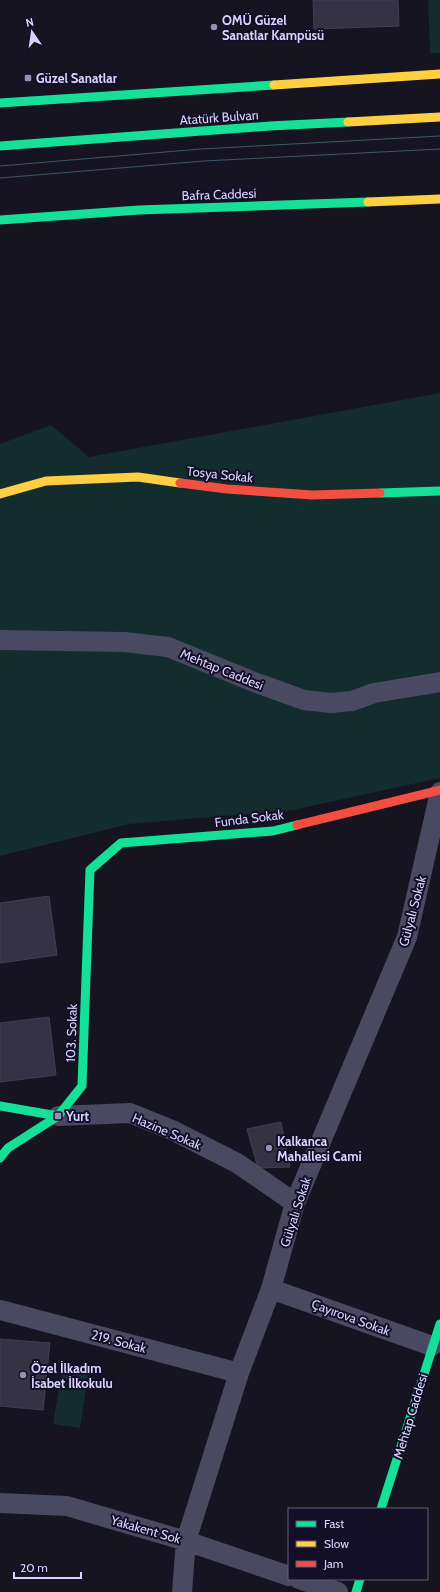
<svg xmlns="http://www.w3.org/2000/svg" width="440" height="1592" viewBox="0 0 440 1592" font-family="Cabin,sans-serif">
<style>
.green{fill:#132c2d}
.building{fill:#343243;stroke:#433f54}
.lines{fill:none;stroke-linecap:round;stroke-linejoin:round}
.street{stroke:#4a4962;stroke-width:20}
.fast{stroke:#16e098;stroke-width:9}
.slow{stroke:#ffcf43;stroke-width:9}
.jam{stroke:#f24e42;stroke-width:9}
.tram{stroke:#43596b;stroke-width:1}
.poi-dot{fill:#9591b1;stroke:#130f26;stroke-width:1.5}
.labels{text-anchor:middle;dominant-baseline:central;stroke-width:4;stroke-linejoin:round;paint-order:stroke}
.poi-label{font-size:13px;font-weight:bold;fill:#d9d4ff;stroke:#130f26;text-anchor:start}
.street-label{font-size:13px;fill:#d9d4ff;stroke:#130f26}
</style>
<rect width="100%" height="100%" fill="#161421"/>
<path class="green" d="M 428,0 L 440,0 L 440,53 L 430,53 Z
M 440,393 L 440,778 L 293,810 L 129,824 L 0,856 L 0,444 L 51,425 L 89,457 Z
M 63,1365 L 89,1370 L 80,1428 L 53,1424 Z"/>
<path class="building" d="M 313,0 L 398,0 L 399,26 L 314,29 Z
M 49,896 L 57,955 L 0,963 L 0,903 Z
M 49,1017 L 56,1075 L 0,1082 L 0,1023 Z
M 281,1122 L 290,1167 L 258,1168 L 247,1129 Z
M 0,1339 L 50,1343 L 43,1410 L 0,1406 Z"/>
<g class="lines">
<path class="street" d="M 0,640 L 124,642 L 168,647 L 254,682 L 304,700 L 331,703 L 352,701 L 374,693 L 440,682
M 58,1116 L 130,1113 L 172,1130 L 237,1163 L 295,1203
M 271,1289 L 432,1346
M 0,1310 L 239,1373
M 0,1503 L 67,1506 L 186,1541 L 289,1576
M 299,1579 L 338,1592
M 182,1592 L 186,1541 L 239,1373 L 271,1289 L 295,1203 L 407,937 L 440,792"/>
<path class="fast" d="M 0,103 L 274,85
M 0,146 L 270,126 L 348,122
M 0,220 L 139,210 L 368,202
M 380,493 L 440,491
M 0,1106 L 58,1116
M 0,1158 L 8,1148 L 58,1116 L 82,1086 L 90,870 L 121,843 L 273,831 L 297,825
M 381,1509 L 440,1324
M 356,1592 L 360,1579"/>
<path class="slow" d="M 274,85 L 440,74
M 348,122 L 440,117
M 368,202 L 440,199
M 0,494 L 46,481 L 138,477 L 180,483"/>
<path class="jam" d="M 180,483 L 227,489 L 312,495 L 380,493
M 297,825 L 440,790"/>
<path class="tram" d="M 0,166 L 201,149 L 440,136
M 0,178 L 204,161 L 440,149"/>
</g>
<g class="poi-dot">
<circle cx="214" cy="27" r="4"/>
<rect x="24" y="74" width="8" height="8" rx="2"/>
<rect x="54" y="1112" width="8" height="8" rx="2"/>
<circle cx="269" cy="1148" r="4"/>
<circle cx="23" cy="1375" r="4"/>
</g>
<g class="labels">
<g class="poi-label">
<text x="222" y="20">OMÜ Güzel<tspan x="222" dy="15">Sanatlar Kampüsü</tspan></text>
<text x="36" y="78">Güzel Sanatlar</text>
<text x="66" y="1116">Yurt</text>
<text x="277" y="1141">Kalkanca<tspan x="277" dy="15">Mahallesi Cami</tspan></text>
<text x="31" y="1368">Özel İlkadım<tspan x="31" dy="15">İsabet İlkokulu</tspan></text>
</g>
<g class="street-label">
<text transform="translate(219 117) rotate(-4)">Atatürk Bulvarı</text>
<text transform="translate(219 194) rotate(-2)">Bafra Caddesi</text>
<text transform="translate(220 474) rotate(6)">Tosya Sokak</text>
<text transform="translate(222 669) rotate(22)">Mehtap Caddesi</text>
<text transform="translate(249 818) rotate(-7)">Funda Sokak</text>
<text transform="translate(412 911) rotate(-75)">Gülyalı Sokak</text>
<text transform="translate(71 1033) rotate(-88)">103. Sokak</text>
<text transform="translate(167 1131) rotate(23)">Hazine Sokak</text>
<text transform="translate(295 1212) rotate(-72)">Gülyalı Sokak</text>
<text transform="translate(351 1317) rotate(20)">Çayırova Sokak</text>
<text transform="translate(119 1341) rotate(15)">219. Sokak</text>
<text transform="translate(410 1416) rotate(-73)">Mehtap Caddesi</text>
<text transform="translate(146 1529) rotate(16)">Yakakent Sok</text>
</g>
</g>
<rect x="288" y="1508" width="140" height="72" fill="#130f26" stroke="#625e7d"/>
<rect x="296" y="1521" width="20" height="6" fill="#16e098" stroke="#625e7d"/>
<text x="324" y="1528" font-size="12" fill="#d9d4ff">Fast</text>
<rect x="296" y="1541" width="20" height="6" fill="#ffcf43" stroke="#625e7d"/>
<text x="324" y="1548" font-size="12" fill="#d9d4ff">Slow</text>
<rect x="296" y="1561" width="20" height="6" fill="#f24e42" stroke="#625e7d"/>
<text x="324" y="1568" font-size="12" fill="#d9d4ff">Jam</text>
<g transform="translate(32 32) rotate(347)" stroke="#130f26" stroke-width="3" paint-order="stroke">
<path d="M0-3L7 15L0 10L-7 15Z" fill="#d9d4ff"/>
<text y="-6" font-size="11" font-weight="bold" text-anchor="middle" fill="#d9d4ff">N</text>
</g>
<path d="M14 1572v6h67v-6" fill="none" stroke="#d9d4ff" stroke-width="2"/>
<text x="20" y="1572" font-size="12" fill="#d9d4ff" stroke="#130f26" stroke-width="3" paint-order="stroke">20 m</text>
</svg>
